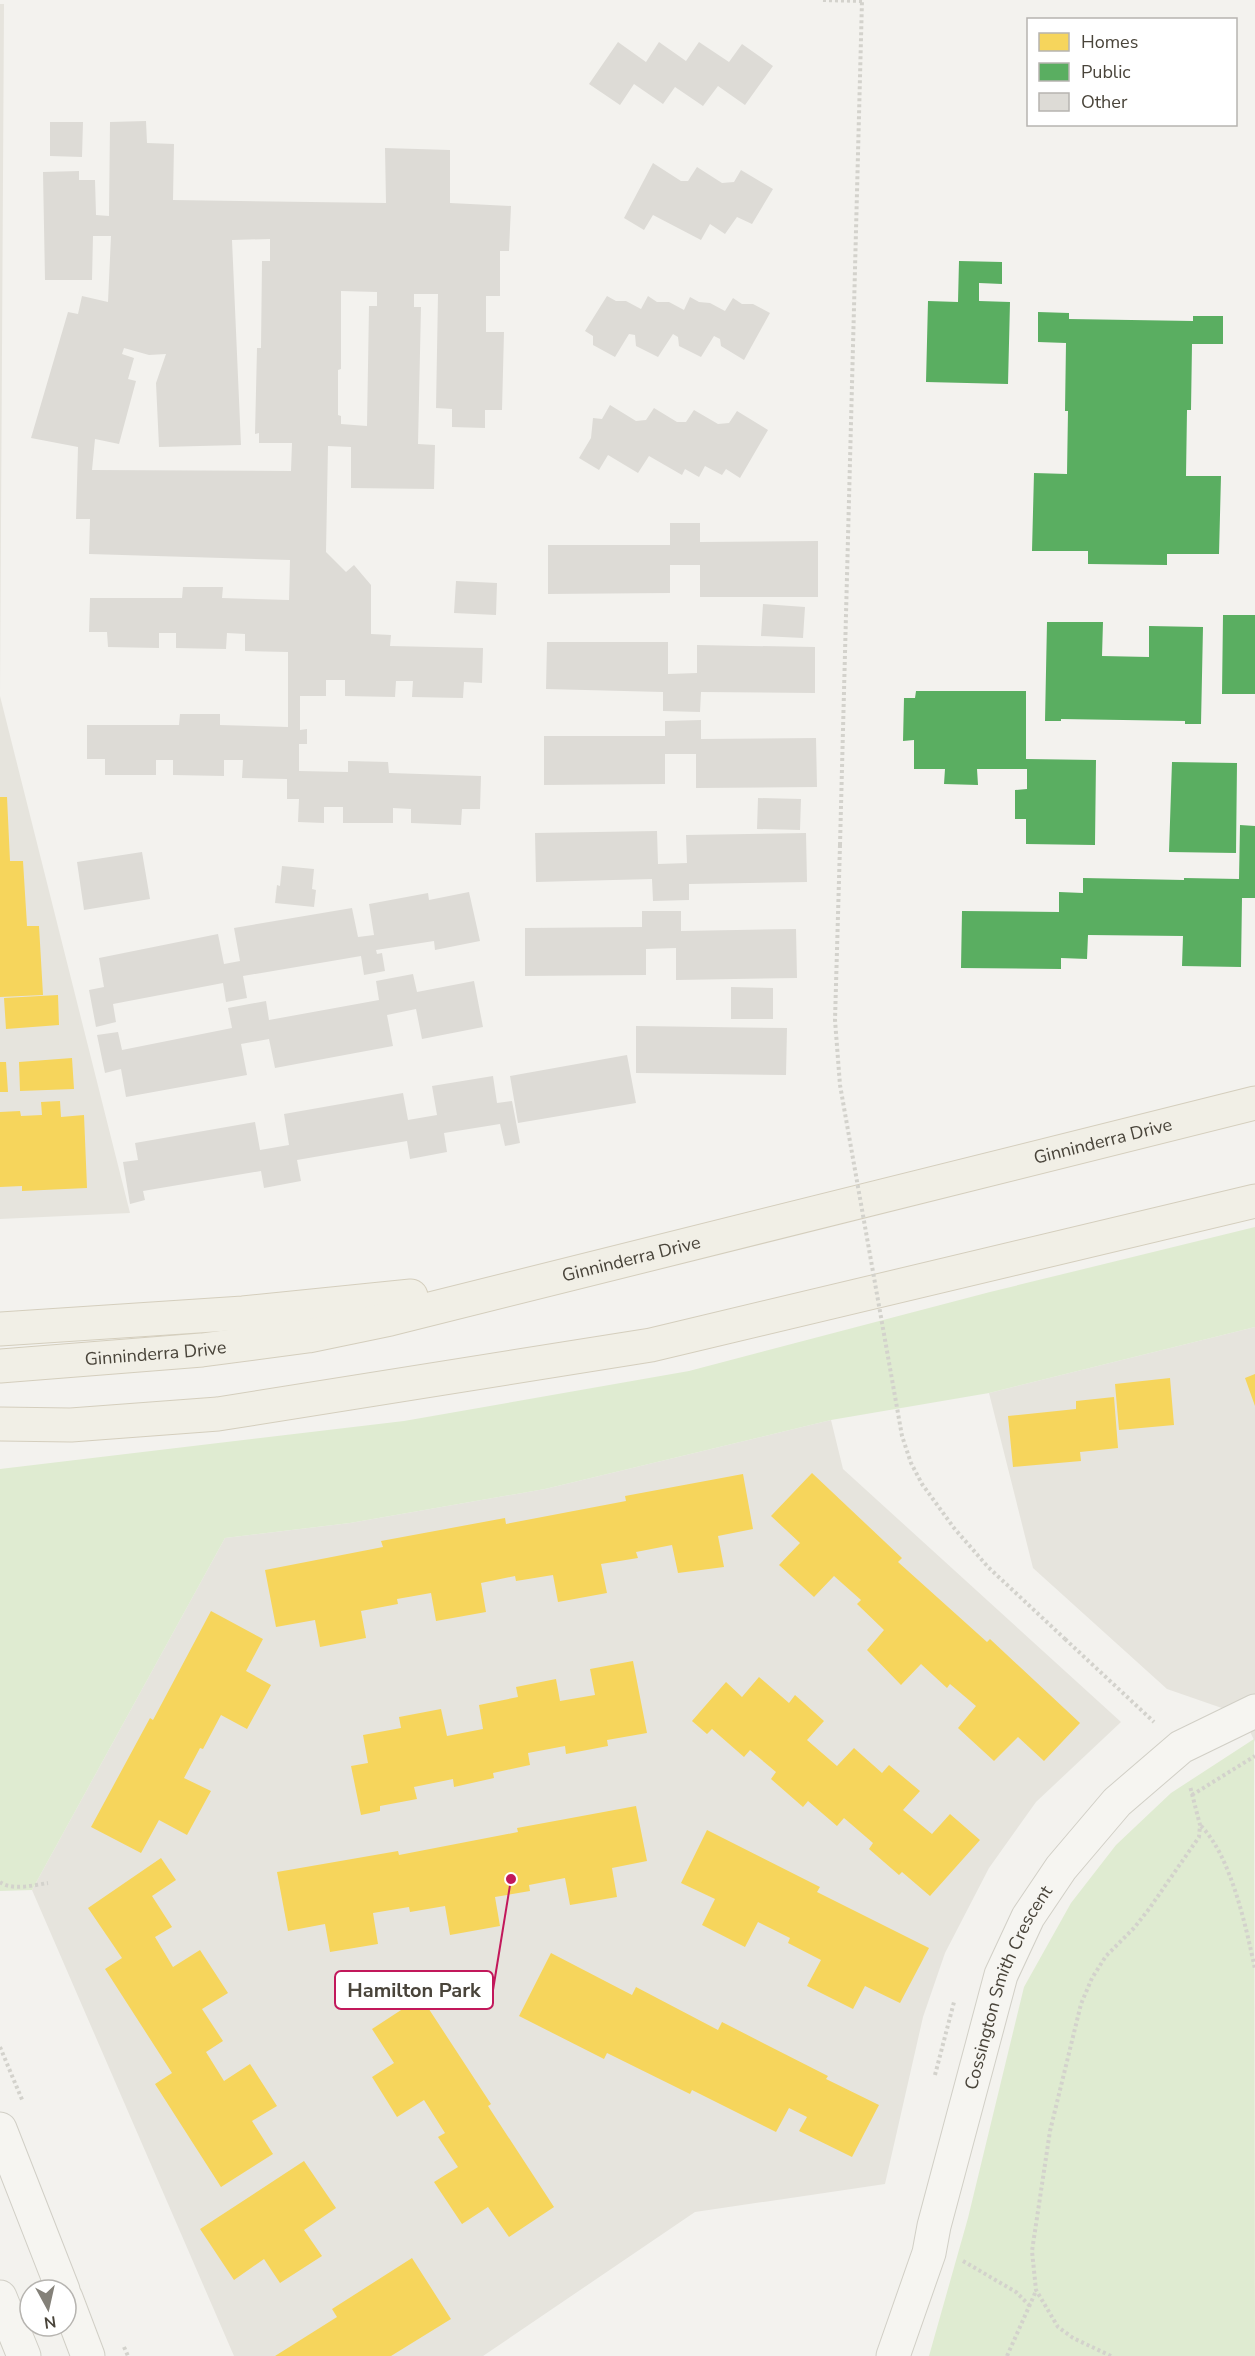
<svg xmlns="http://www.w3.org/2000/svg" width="1255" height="2356" viewBox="0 0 1255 2356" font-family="'Nunito Sans',sans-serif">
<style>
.residential{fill:#e6e4dd}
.green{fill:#dfebd1}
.homes{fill:#f6d55c}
.public{fill:#5aae61}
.building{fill:#dddbd6;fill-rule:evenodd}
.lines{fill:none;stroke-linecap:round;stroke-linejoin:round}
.secondary-casing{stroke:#d1cfc6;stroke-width:35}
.primary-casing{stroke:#d4cebd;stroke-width:35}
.path{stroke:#d3d2cc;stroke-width:4;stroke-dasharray:3 3;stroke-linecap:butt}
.secondary{stroke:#f6f5f1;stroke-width:33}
.primary{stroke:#f1efe6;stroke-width:33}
.path-bridge{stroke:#d3d2cc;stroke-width:4;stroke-dasharray:3 3;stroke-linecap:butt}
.labels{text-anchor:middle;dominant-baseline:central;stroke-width:6;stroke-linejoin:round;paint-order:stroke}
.street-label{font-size:18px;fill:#49443a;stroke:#fff}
.leader{fill:none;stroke:#c2185b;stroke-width:2}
.callout-dot{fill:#c2185b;stroke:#fff;stroke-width:2}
.callout{fill:#fff;stroke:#c2185b;stroke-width:2}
.callout-label{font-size:20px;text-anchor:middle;font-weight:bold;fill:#49443a}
</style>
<rect width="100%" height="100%" fill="#f3f2ee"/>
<path class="residential" d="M 0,4 L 4,4 L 0,696 L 130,1213 L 0,1219 Z
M 1255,1327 L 1255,1742 L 1242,1715 L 1167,1689 L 1033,1568 L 989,1393 Z
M 831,1420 L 843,1469 L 1121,1722 L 1036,1802 L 989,1868 L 945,1953 L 923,2017 L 885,2184 L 695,2212 L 483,2356 L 234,2356 L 32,1890 L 225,1538 L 350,1523 L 545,1489 Z"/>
<path class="green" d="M 1255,1227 L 1255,1327 L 989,1393 L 831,1420 L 545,1489 L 350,1523 L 225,1538 L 32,1890 L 0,1891 L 0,1469 L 404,1421 L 689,1371 L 990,1292 Z
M 1254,1739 L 1255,2356 L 929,2356 L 968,2218 L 1024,1987 L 1071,1903 L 1116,1845 L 1171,1793 Z"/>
<path class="homes" d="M 0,797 L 7,797 L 10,861 L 23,861 L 27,926 L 39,926 L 43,995 L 0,997 Z
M 58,995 L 59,1025 L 6,1029 L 4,998 Z
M 72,1058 L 74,1089 L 20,1091 L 19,1062 Z
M 0,1062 L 6,1062 L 8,1092 L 0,1092 Z
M 60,1101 L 61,1117 L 84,1115 L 87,1188 L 22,1191 L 22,1186 L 0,1187 L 0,1112 L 20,1111 L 21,1116 L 42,1115 L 41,1102 Z
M 1255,1374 L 1255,1406 L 1245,1378 Z
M 1170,1378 L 1174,1425 L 1119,1430 L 1115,1384 Z
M 1114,1397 L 1118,1448 L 1080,1452 L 1081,1461 L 1013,1467 L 1008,1416 L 1076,1409 L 1076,1401 Z
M 812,1473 L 902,1558 L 898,1562 L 987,1642 L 990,1639 L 1080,1723 L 1044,1761 L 1018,1737 L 994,1761 L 958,1728 L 976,1706 L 950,1684 L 947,1688 L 921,1664 L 901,1685 L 867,1650 L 884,1630 L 857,1604 L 861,1600 L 834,1576 L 814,1597 L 779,1565 L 800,1543 L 771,1516 Z
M 743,1474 L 753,1529 L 718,1536 L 724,1567 L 678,1573 L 672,1545 L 636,1552 L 638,1558 L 601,1564 L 607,1593 L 558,1602 L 553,1575 L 516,1581 L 515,1576 L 481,1583 L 486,1612 L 436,1621 L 431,1593 L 397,1599 L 398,1604 L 361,1611 L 366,1638 L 320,1647 L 315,1620 L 276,1627 L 265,1570 L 383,1547 L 381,1541 L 505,1518 L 506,1524 L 626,1501 L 625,1496 Z
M 211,1611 L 263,1639 L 246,1671 L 271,1685 L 247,1729 L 221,1715 L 203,1749 L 200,1748 L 184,1778 L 211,1791 L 187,1835 L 159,1820 L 141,1853 L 91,1827 L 150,1718 L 153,1720 Z
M 633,1661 L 647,1733 L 607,1740 L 608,1746 L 566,1754 L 565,1746 L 528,1753 L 530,1765 L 493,1773 L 494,1778 L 454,1787 L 453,1779 L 414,1787 L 417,1799 L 380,1806 L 380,1811 L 361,1815 L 351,1766 L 368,1763 L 363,1735 L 401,1728 L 399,1717 L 441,1709 L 447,1736 L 483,1729 L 479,1705 L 518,1697 L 516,1687 L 556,1679 L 560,1701 L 595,1695 L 590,1669 Z
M 759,1677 L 789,1703 L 795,1695 L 824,1721 L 807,1740 L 837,1766 L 854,1748 L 882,1773 L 889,1765 L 920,1791 L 903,1810 L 932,1834 L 950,1814 L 980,1840 L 930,1896 L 902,1872 L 899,1875 L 869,1849 L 873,1843 L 844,1818 L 837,1826 L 808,1801 L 803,1807 L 771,1779 L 776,1772 L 750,1750 L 744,1757 L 712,1729 L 707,1734 L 692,1721 L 726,1682 L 742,1697 Z
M 636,1806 L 647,1861 L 612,1868 L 617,1897 L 570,1905 L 565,1878 L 529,1885 L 530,1891 L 495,1897 L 500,1926 L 450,1935 L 445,1906 L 410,1912 L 409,1907 L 373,1913 L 378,1944 L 330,1952 L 325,1924 L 288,1931 L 277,1872 L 398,1851 L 399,1855 L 518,1832 L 517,1828 Z
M 707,1830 L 820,1887 L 817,1892 L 929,1948 L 900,2003 L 865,1986 L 853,2009 L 807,1986 L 821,1960 L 788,1943 L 790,1938 L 758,1922 L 745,1947 L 702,1925 L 715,1899 L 681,1883 Z
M 161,1858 L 176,1880 L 152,1896 L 172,1927 L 155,1937 L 173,1967 L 200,1950 L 228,1993 L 202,2009 L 223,2041 L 206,2052 L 224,2081 L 250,2064 L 277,2106 L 252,2121 L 273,2154 L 221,2187 L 155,2084 L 172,2073 L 105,1969 L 122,1958 L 88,1908 Z
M 551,1953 L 632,1995 L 636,1987 L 718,2030 L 722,2022 L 828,2076 L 826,2079 L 879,2105 L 852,2157 L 799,2131 L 807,2117 L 789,2108 L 776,2132 L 692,2090 L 690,2094 L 607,2053 L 604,2059 L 519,2016 Z
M 421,1997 L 491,2104 L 488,2106 L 554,2207 L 509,2237 L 488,2207 L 462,2224 L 434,2182 L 458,2167 L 438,2137 L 445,2133 L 424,2100 L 397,2117 L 372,2077 L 394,2063 L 372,2029 Z
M 304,2161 L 336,2208 L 304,2230 L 322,2256 L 280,2283 L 264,2259 L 234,2280 L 200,2229 Z
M 412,2258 L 451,2319 L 391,2356 L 275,2356 L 337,2317 L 332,2309 Z"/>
<path class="public" d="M 959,261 L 1002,262 L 1002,284 L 979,283 L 979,301 L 1010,302 L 1008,384 L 926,382 L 928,301 L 958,302 Z
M 1038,312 L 1069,313 L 1069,319 L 1193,321 L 1193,316 L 1223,316 L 1223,344 L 1192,344 L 1191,410 L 1187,410 L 1186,476 L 1221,476 L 1219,554 L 1167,554 L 1167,565 L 1088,564 L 1088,551 L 1032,551 L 1034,473 L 1067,474 L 1068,411 L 1065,411 L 1066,343 L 1038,342 Z
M 1223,615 L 1255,615 L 1255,694 L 1222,694 Z
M 1047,622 L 1103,622 L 1102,656 L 1149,657 L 1149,626 L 1203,627 L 1201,724 L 1185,724 L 1185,721 L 1061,719 L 1061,721 L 1045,721 Z
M 916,691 L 1026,691 L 1026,759 L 1096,760 L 1095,845 L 1026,844 L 1026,819 L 1015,819 L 1015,790 L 1027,789 L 1027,769 L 977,769 L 978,785 L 944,784 L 945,769 L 914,769 L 914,740 L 903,741 L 904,698 L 915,698 Z
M 1172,762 L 1237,763 L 1236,853 L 1169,852 Z
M 1240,825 L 1255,826 L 1255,898 L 1242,898 L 1241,967 L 1182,966 L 1183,936 L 1088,935 L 1087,959 L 1061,958 L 1061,969 L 961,968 L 962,911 L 1059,912 L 1059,892 L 1083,893 L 1083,878 L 1184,880 L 1184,878 L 1239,879 Z"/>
<path class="building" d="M 618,42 L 646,62 L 659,42 L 686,61 L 699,42 L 729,62 L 742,44 L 773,66 L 745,105 L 718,86 L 703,106 L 675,87 L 663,104 L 634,84 L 620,105 L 589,84 Z
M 146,121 L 147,143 L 174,144 L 173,200 L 386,203 L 385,148 L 450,150 L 450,203 L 511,206 L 509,251 L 500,251 L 500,296 L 486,296 L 486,332 L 504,332 L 502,410 L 485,410 L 485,428 L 452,427 L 452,409 L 436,408 L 438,294 L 414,294 L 414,307 L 421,307 L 418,444 L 435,445 L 434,489 L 351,488 L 351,447 L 328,446 L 326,552 L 346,572 L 354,565 L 371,585 L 371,634 L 391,635 L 390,646 L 483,648 L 482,683 L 464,682 L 463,698 L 412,697 L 413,681 L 396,681 L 395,697 L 345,696 L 345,680 L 326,680 L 326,696 L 300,696 L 300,730 L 307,729 L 307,744 L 299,744 L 299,771 L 348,772 L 348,761 L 388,762 L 389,773 L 481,776 L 480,809 L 462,809 L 461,825 L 411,823 L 411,809 L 393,808 L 393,823 L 343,823 L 343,807 L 324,807 L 324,823 L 298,822 L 299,799 L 287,799 L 287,779 L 242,778 L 243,760 L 224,760 L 224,776 L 173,775 L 173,760 L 156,760 L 156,775 L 105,775 L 105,759 L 87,759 L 87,725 L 179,725 L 180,714 L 220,714 L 220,725 L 288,727 L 288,652 L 245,651 L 245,634 L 227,633 L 226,649 L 176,648 L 176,633 L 159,633 L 159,648 L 108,647 L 107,632 L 89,632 L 90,598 L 182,598 L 183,587 L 223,587 L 222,598 L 289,600 L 290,560 L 89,554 L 90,519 L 76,519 L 78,447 L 31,438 L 68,312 L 78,314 L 82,296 L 108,302 L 111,236 L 93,236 L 92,280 L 45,280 L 43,172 L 79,171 L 79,180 L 95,180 L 96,215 L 109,216 L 110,122 ZM 270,239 L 270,261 L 262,261 L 261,348 L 257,348 L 255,434 L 259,433 L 259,443 L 292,443 L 291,471 L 92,470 L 95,439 L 119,444 L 136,381 L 128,379 L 134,358 L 122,354 L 124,348 L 149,355 L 166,354 L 156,383 L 159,447 L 241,445 L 232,240 ZM 341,291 L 377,292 L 377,306 L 369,306 L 367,426 L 341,424 L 341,416 L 338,415 L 338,370 L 341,369 Z
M 50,122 L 83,122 L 82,157 L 50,156 Z
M 653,163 L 681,181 L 688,181 L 697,167 L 722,183 L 734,182 L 741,170 L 773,189 L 752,224 L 737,217 L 725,234 L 710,224 L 701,240 L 653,215 L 644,230 L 624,218 Z
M 607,296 L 616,301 L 626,301 L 641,309 L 648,296 L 657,302 L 669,302 L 684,310 L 690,297 L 699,302 L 710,303 L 725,311 L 733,298 L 742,304 L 753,304 L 770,313 L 744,360 L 721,346 L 720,339 L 714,336 L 701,357 L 679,346 L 678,337 L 673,334 L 658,357 L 636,346 L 635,335 L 629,334 L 615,357 L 593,345 L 593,336 L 585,331 Z
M 610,405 L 636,421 L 646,420 L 654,408 L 677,422 L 686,422 L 694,410 L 718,424 L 729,423 L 737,411 L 768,430 L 740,478 L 726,469 L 722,475 L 705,466 L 699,477 L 685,469 L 682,475 L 649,456 L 638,473 L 608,455 L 599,470 L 579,458 L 591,438 L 593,418 L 602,419 Z
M 670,523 L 700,523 L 700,542 L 818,541 L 818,597 L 700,597 L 700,565 L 670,565 L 670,593 L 548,594 L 548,545 L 670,545 Z
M 456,581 L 497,583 L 496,615 L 454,613 Z
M 763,604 L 805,607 L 803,638 L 761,636 Z
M 547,642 L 668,642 L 668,674 L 697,673 L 697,645 L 815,647 L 815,693 L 701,692 L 700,712 L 663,711 L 663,692 L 546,689 Z
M 701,720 L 701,739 L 816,738 L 817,787 L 696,788 L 696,754 L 665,754 L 665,784 L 544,785 L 544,736 L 665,736 L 665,721 Z
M 758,798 L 801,799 L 800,830 L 757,829 Z
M 657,831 L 658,864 L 687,863 L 686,835 L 806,833 L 807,882 L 689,884 L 689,900 L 653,901 L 652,879 L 536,882 L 535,833 Z
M 142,852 L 150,899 L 84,910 L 77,862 Z
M 282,866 L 314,869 L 312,889 L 316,890 L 314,907 L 275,903 L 277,885 L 280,886 Z
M 469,892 L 480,941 L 435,950 L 434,941 L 376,950 L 377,954 L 382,953 L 385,971 L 364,975 L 361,956 L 243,976 L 247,998 L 226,1002 L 223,983 L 113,1004 L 116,1022 L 96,1027 L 89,990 L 104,987 L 99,958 L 218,934 L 224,964 L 240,961 L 234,928 L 352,908 L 358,937 L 374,935 L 369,904 L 428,893 L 429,900 Z
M 642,911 L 681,911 L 681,931 L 796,929 L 797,978 L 676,980 L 676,948 L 646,949 L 646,975 L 525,976 L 525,928 L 642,927 Z
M 413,974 L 417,992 L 474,981 L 483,1027 L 422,1039 L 416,1009 L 387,1015 L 393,1046 L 275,1068 L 269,1039 L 241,1044 L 247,1075 L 126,1097 L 121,1069 L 105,1073 L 97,1035 L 118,1032 L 122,1050 L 232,1028 L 228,1008 L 266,1001 L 269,1020 L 379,1000 L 376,981 Z
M 731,987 L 773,988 L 773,1019 L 731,1019 Z
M 636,1026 L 787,1028 L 786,1075 L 636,1073 Z
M 627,1055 L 636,1103 L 518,1123 L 510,1076 Z
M 493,1076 L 497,1103 L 512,1101 L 520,1143 L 505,1146 L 500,1124 L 444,1133 L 447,1152 L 410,1159 L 407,1141 L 297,1160 L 301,1181 L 264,1188 L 261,1171 L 143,1191 L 145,1200 L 130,1204 L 123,1162 L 138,1160 L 135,1143 L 255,1122 L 260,1150 L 289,1145 L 284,1114 L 403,1093 L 408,1120 L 437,1115 L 432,1086 Z"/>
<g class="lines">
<defs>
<g id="secondary">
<path d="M 0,2129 L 63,2290"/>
<path d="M 0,2297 L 24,2356"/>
<path d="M 66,2298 L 88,2356"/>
<path id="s1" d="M 893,2356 L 929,2253 L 934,2226 L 1001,1975 L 1028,1917 L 1061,1868 L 1117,1802 L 1181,1747 L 1255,1711"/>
</g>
<g id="primary">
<path d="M 0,1329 L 243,1313 L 411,1296"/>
<path id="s2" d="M 0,1366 L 202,1350 L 308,1336 L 390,1319 L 1255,1103"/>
<path d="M 0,1424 L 71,1425 L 218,1414 L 651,1345 L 1255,1201"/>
</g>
</defs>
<use href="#secondary" class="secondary-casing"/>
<use href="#primary" class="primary-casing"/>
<path class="path" d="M 823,0 L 862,1
M 840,845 L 862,0
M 1065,1639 L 1154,1722
M 1192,1795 L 1255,1756
M 1201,1826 C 1231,1856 1246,1927 1255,1969
M 0,1882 C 12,1891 34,1885 48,1883
M 0,2047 L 23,2102
M 935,2075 L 954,2002
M 963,2261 L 1016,2292 L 1030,2306
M 124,2347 L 128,2356
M 1007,2356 L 1036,2291
M 1111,2356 L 1073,2338 L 1058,2327 L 1036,2290 L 1032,2251 L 1050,2131 L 1081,2004 L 1092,1978 L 1106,1956 L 1134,1928 L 1149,1909 L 1199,1837 L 1200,1825 L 1190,1786"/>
<use href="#secondary" class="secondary"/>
<use href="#primary" class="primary"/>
<path class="path-bridge" d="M 840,845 L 835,1020 L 840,1085 L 902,1436 L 911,1463 L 922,1484 L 954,1528 L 988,1567 L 1065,1639"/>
</g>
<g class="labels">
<g class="street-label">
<text stroke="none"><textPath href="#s2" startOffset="1128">Ginninderra Drive</textPath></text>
<text stroke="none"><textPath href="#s2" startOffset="642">Ginninderra Drive</textPath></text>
<text stroke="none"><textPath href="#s2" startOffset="156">Ginninderra Drive</textPath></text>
<text stroke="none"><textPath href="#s1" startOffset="387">Cossington Smith Crescent</textPath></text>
</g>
</g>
<path class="leader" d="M511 1879L493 1990"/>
<circle class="callout-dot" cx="511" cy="1879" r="6"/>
<rect class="callout" x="335" y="1971" width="158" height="38" rx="6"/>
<g class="callout-label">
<text x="414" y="1997">Hamilton Park</text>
</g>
<rect x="1027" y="18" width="210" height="108" fill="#ffffff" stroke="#b6b4b0" stroke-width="1.5"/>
<rect x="1039" y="33" width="30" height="18" fill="#f6d55c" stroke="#b6b4b0" stroke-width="1.5"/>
<text x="1081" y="48" font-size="18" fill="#49443a">Homes</text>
<rect x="1039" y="63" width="30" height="18" fill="#5aae61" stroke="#b6b4b0" stroke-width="1.5"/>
<text x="1081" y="78" font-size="18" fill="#49443a">Public</text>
<rect x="1039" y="93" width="30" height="18" fill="#dddbd6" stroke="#b6b4b0" stroke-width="1.5"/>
<text x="1081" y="108" font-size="18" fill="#49443a">Other</text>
<g transform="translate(48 2308) rotate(172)"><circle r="28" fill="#ffffff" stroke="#b6b4b0" stroke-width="1.5"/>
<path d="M0-4.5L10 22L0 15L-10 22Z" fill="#848179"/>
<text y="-9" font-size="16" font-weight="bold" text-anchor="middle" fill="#49443a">N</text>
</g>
</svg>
